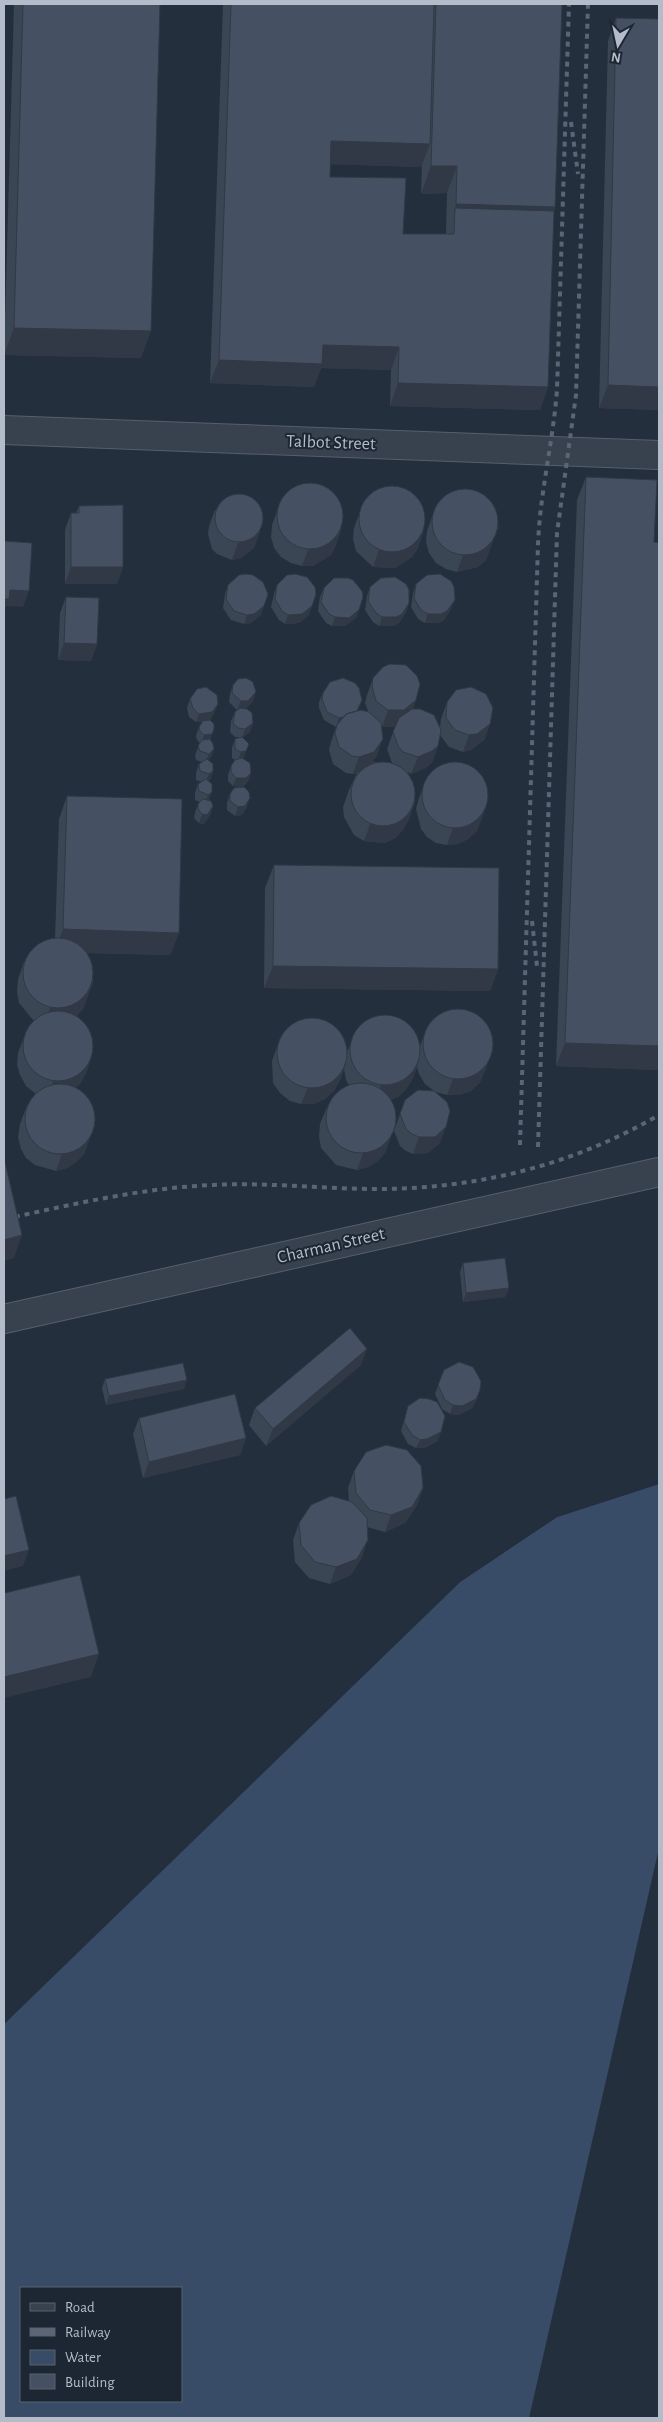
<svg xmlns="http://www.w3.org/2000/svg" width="663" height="2422" viewBox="0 0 663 2422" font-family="'Alegreya Sans',sans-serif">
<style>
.water{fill:#394c67;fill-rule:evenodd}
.pier{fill:#242f3e}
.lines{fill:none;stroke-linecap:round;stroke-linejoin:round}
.minor-casing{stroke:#565f6c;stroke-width:30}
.minor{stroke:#38414e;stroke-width:28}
.rail{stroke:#5a6575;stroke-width:4;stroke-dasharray:5 5;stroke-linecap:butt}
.wall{fill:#3b4654;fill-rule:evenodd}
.shaded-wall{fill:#303945}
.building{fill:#455162;stroke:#303945}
.labels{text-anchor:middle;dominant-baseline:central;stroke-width:4;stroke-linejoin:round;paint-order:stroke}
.street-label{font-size:18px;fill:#b4bcc9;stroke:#1d2633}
</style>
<rect width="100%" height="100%" fill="#242f3e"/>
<path class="water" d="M 659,1484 L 659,1848 L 529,2418 L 4,2418 L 4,2024 L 460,1582 L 557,1517 ZM 21,2288 L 181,2288 L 181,2401 L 21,2401 Z"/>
<path class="pier" d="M 659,1481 L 659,1484 L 557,1517 L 460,1582 L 4,2024 L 4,2020 L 458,1580 L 556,1515 Z"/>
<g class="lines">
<defs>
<path id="minor" d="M 4,430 L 659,455
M 4,1319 L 659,1172"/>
</defs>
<use href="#minor" class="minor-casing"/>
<use href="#minor" class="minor"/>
<path class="rail" d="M 571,122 L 578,174
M 532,921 L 537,966
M 520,1145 L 538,544 C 540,493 553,442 557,390 L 569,4
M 538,1147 L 557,533 L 576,395 L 588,4
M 5,1219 C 74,1204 142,1188 213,1185 C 266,1182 321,1189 375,1189 C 476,1189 571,1166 659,1115"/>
</g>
<path class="wall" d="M 14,4 L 160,4 L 141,358 L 4,355 Z
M 223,4 L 562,4 L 555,207 L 554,211 L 548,387 L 540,410 L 390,406 L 391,370 L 321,368 L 314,387 L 210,383 ZM 330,164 L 421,167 L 422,164 L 421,194 L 447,193 L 446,234 L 403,234 L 330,177 Z
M 616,18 L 659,410 L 599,408 L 608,41 Z
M 586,477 L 654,542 L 659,1070 L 556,1066 L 577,500 Z
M 282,498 L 336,545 L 331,555 L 313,566 L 302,566 L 291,563 L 281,557 L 274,548 L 271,537 L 272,525 Z
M 364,501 L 418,548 L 412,557 L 395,568 L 373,567 L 356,551 L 353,539 L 354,528 Z
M 79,506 L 123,567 L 117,584 L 65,584 L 65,530 L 71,513 L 76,513 Z
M 215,510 L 260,531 L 254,548 L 241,558 L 232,560 L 217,554 L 212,549 L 208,534 L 209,526 Z
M 433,514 L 493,540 L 486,560 L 478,567 L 457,572 L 446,569 L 436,563 L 429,553 L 426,542 L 427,531 Z
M 416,584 L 451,609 L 444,620 L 438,623 L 425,623 L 418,619 L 411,607 L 413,593 Z
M 228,585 L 261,615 L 251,623 L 244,624 L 231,620 L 223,608 L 225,594 Z
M 277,585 L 309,615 L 299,623 L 285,624 L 279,620 L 271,607 L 274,594 Z
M 370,587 L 409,603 L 406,612 L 399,623 L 393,626 L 379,626 L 373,622 L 365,610 L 367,596 Z
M 324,588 L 359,610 L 356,618 L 345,626 L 332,626 L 326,623 L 318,611 L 320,597 Z
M 66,597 L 97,644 L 91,661 L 58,660 L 60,613 Z
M 373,678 L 416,700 L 413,709 L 440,727 L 441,719 L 447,702 L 490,724 L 484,740 L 471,750 L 463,752 L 449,747 L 440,735 L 438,746 L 432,762 L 426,768 L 411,774 L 408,772 L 415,802 L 409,819 L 403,830 L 395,838 L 385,843 L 364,841 L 354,835 L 344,817 L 343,807 L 349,790 L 357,773 L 353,774 L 346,773 L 333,764 L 329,750 L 331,742 L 336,727 L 324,720 L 319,708 L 319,702 L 323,693 L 358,711 L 368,711 L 365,703 L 367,695 ZM 381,726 L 395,727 L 387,749 L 392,763 L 372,762 L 377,755 Z
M 233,685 L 253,701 L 246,709 L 250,732 L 242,737 L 249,744 L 243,759 L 251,773 L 248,781 L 243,787 L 233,786 L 228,781 L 228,775 L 231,766 L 235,760 L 232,758 L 232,748 L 235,739 L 240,737 L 235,737 L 230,732 L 231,721 L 235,712 L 237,710 L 229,702 L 230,694 Z
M 190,699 L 218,704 L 214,713 L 210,720 L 211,738 L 210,740 L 214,749 L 211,757 L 208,760 L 213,771 L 210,780 L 208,781 L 209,801 L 213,806 L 210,815 L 204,824 L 199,823 L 194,818 L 195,813 L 198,804 L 200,802 L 195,800 L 195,793 L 198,784 L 202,782 L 196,780 L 196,773 L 199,764 L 202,762 L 196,760 L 195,755 L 200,743 L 197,740 L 196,736 L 199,727 L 202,722 L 196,722 L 189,717 L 187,708 Z
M 425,782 L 487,804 L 477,831 L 468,839 L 458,844 L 447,845 L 436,843 L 427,837 L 421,829 L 416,809 L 419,798 Z
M 230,794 L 247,807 L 242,815 L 235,816 L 227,810 L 227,803 Z
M 67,796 L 179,933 L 170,955 L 87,953 L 93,982 L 83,1009 L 77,1015 L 92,1056 L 86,1073 L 80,1084 L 76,1087 L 94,1127 L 84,1154 L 76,1162 L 67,1168 L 56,1171 L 35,1165 L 26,1158 L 21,1149 L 18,1137 L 20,1124 L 26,1108 L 36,1094 L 26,1086 L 20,1075 L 17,1065 L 18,1053 L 24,1037 L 35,1021 L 33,1020 L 19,1003 L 17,992 L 18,979 L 24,962 L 55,939 L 59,819 Z
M 274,865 L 498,969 L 490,991 L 264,988 L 265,888 Z
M 428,1025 L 491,1054 L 485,1071 L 480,1082 L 471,1091 L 459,1095 L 447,1095 L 436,1092 L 440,1143 L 428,1153 L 413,1154 L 406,1151 L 400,1146 L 394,1131 L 405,1100 L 434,1091 L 425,1084 L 419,1074 L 417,1067 L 413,1078 L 407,1088 L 398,1097 L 390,1100 L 395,1126 L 385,1153 L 377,1162 L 368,1167 L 357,1170 L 336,1165 L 321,1148 L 319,1136 L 320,1124 L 327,1107 L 349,1085 L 346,1080 L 344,1069 L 340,1080 L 334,1091 L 325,1099 L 314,1104 L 301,1104 L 290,1101 L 280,1093 L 273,1083 L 272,1061 L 278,1044 L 348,1050 L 351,1042 L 420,1046 Z
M 463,1263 L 509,1288 L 505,1297 L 463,1302 L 460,1272 Z
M 361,1365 L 266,1446 L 249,1425 L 255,1408 Z
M 444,1370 L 480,1390 L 477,1399 L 472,1408 L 459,1415 L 450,1414 L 442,1409 L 435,1394 Z
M 105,1379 L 184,1389 L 106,1405 L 102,1388 Z
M 408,1406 L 438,1441 L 424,1448 L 416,1448 L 408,1444 L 401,1431 Z
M 139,1418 L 246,1438 L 240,1455 L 143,1478 L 133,1434 Z
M 354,1471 L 423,1488 L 417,1505 L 405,1523 L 385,1532 L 367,1527 L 362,1557 L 351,1575 L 330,1584 L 309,1578 L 295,1562 L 293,1540 L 299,1523 L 349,1501 L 348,1488 Z"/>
<path class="shaded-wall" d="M 331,141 L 430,144 L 421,167 L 323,164 Z
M 431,166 L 457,166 L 447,193 L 421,194 Z
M 456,204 L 555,207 L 546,234 L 455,208 Z
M 14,328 L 151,331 L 141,358 L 4,355 Z
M 323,345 L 399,347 L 391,370 L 321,368 L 314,387 L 210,383 L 219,360 Z
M 398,383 L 548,387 L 540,410 L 390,406 Z
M 608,385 L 659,387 L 659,410 L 599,408 Z
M 500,524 L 486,560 L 478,567 L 457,572 L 463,555 Z
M 342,528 L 336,545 L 331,555 L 313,566 L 302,566 L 308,550 Z
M 260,531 L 254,548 L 241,558 L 232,560 L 238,543 Z
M 424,531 L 418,548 L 412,557 L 395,568 L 373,567 L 379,550 Z
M 71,567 L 123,567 L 117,584 L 65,584 Z
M 10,590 L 29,591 L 23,607 L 6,606 L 4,614 L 4,599 Z
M 455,600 L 451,609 L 444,620 L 438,623 L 425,623 L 428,614 Z
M 409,603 L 406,612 L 399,623 L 393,626 L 379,626 L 382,617 Z
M 264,606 L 261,615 L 251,623 L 244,624 L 247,615 Z
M 312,606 L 309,615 L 299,623 L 285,624 L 288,615 Z
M 359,610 L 356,618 L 345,626 L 332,626 L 335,617 Z
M 64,643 L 97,644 L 91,661 L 58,660 Z
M 256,692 L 253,701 L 245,710 L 237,710 L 241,701 Z
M 362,700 L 354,720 L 336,727 L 339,718 Z
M 416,700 L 410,717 L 398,727 L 382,727 L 388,710 Z
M 218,704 L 214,713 L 209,721 L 196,722 L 199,714 Z
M 253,723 L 250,732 L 242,738 L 245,729 Z
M 490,724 L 484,740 L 471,750 L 463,752 L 469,735 Z
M 214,729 L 211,738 L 208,743 L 201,744 L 204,735 Z
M 383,739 L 377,755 L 368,769 L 353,774 L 359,757 Z
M 249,744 L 243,760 L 238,761 L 241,752 Z
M 438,746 L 432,762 L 426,768 L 411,774 L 418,757 Z
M 214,749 L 211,757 L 205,763 L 209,754 Z
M 213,771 L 210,780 L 205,783 L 209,774 Z
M 251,773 L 248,781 L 243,787 L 233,786 L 236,778 Z
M 212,792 L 209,801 L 204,804 L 208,795 Z
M 250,798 L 247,807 L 242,815 L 235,816 L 238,807 Z
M 415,802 L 409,819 L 403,830 L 395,838 L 385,843 L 364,841 L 370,824 Z
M 487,804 L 477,831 L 468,839 L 458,844 L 447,845 L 453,828 Z
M 213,806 L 210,815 L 204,824 L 199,823 L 202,814 Z
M 63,929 L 179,933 L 170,955 L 55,952 Z
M 273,966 L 498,969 L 490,991 L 264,988 Z
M 93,982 L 83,1009 L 75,1017 L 44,1025 L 50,1008 Z
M 565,1043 L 659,1046 L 659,1070 L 556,1066 Z
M 491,1054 L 485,1071 L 480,1082 L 471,1091 L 459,1095 L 447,1095 L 453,1079 Z
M 92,1056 L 86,1073 L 80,1084 L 71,1092 L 47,1097 L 53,1081 Z
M 419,1061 L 413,1078 L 407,1088 L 398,1097 L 387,1102 L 375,1102 L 381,1085 Z
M 346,1064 L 340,1080 L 334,1091 L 325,1099 L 314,1104 L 301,1104 L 308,1088 Z
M 395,1126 L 385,1153 L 377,1162 L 368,1167 L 357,1170 L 363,1153 Z
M 94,1127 L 84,1154 L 76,1162 L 67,1168 L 56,1171 L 62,1154 Z
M 446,1127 L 440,1143 L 428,1153 L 413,1154 L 419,1137 Z
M 22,1235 L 14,1258 L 4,1261 L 4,1240 Z
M 509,1288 L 505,1297 L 463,1302 L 466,1293 Z
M 367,1349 L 361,1365 L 266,1446 L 273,1429 Z
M 187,1380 L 184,1389 L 106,1405 L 109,1396 Z
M 480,1390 L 477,1399 L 472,1408 L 459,1415 L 450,1414 L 453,1405 Z
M 441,1432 L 438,1441 L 424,1448 L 416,1448 L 420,1440 Z
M 246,1438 L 240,1455 L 143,1478 L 149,1462 Z
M 423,1488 L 417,1505 L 405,1523 L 385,1532 L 391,1515 Z
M 368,1540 L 362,1557 L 351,1575 L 330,1584 L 336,1567 Z
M 29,1550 L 23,1566 L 4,1571 L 4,1556 Z
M 99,1654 L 91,1677 L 4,1698 L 4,1677 Z"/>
<path class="building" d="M 23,4 L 160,4 L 151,331 L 14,328 Z
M 231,4 L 434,4 L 430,144 L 331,141 L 330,177 L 406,178 L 403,234 L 454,234 L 455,208 L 554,211 L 548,387 L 398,383 L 399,347 L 323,345 L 322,364 L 219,360 Z
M 436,4 L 562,4 L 555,207 L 456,204 L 457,166 L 431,166 Z
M 616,18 L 659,19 L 659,387 L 608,385 Z
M 586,477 L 657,480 L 654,542 L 659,543 L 659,1046 L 565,1043 Z
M277 516a33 33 0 1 1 66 0a33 33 0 1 1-66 0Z
M359 519a33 33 0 1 1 66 0a33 33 0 1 1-66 0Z
M432 522a33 33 0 1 1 66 0a33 33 0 1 1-66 0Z
M215 518a24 24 0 1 1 48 0a24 24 0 1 1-48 0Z
M 123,505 L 123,567 L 71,567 L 71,513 L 79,513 L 79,506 Z
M 4,541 L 32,543 L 29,591 L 10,590 L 9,599 L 4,599 Z
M 246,574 L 253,575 L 263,582 L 268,594 L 264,606 L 254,614 L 247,615 L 234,611 L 226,599 L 228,585 L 239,575 Z
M 295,574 L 307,577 L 315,587 L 316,594 L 312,606 L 302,614 L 288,615 L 282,611 L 275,599 L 277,585 L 287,575 Z
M 440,574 L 451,581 L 454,587 L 455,600 L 447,611 L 441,614 L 428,614 L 421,610 L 414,598 L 416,584 L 427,575 Z
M 395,577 L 406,584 L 409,590 L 409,603 L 402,614 L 396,617 L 382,617 L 376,613 L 368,601 L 370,587 L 381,578 Z
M 334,578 L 348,578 L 353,580 L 362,591 L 363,597 L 359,610 L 349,618 L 335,617 L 329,614 L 321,602 L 324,588 Z
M 66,597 L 99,598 L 97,644 L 64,643 Z
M 390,664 L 406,665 L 417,676 L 420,684 L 416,700 L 404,710 L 388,710 L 376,701 L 372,686 L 373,678 L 383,667 Z
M 246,678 L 253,682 L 256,692 L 248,701 L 241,701 L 232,693 L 233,685 L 238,679 Z
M 343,678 L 355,683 L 359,688 L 362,700 L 357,711 L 346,714 L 344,717 L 339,718 L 327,712 L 322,699 L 323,693 L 330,682 Z
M 206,687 L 217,695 L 218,704 L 212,712 L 199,714 L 193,708 L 190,699 L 197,689 Z
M 471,687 L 486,694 L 493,708 L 490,724 L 477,734 L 469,735 L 455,730 L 446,718 L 447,702 L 456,690 Z
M 240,708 L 247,709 L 252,713 L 253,723 L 245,729 L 238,728 L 233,723 L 235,712 Z
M 412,709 L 420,709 L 434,715 L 441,730 L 438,746 L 432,751 L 418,757 L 403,752 L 398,746 L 393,732 L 399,718 Z
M 361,710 L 369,712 L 381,723 L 383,739 L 374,752 L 359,757 L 352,756 L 339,747 L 335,733 L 337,725 L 346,714 Z
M 210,720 L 214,724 L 214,729 L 212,734 L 204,735 L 200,731 L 199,727 L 203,721 Z
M 242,737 L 249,744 L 246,751 L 241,752 L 235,749 L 235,739 Z
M 210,739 L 213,744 L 214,749 L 209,754 L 200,751 L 198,746 L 202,740 Z
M 242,758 L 250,763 L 251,773 L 246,778 L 236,778 L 231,772 L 231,766 L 235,760 Z
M 207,759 L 213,764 L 213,771 L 209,774 L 200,771 L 199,764 Z
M351 794a32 32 0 1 1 64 0a32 32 0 1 1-64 0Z
M422 795a33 33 0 1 1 66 0a33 33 0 1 1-66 0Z
M 206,779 L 212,784 L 212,792 L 208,795 L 199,791 L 198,784 Z
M 244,787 L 249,792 L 250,798 L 245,806 L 238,807 L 230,801 L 230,794 L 234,788 Z
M 67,796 L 182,799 L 179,933 L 63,929 Z
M 203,799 L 211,801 L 213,806 L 207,815 L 202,814 L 198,809 L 198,804 Z
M 274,865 L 499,868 L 498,969 L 273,966 Z
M23 973a35 35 0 1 1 70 0a35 35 0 1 1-70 0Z
M423 1044a35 35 0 1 1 70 0a35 35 0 1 1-70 0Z
M23 1046a35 35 0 1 1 70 0a35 35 0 1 1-70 0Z
M350 1050a35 35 0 1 1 70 0a35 35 0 1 1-70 0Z
M277 1053a35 35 0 1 1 70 0a35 35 0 1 1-70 0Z
M326 1118a35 35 0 1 1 70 0a35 35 0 1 1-70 0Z
M25 1119a35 35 0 1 1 70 0a35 35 0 1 1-70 0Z
M 418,1090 L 434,1091 L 447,1102 L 450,1111 L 446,1127 L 435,1137 L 419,1137 L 412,1134 L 406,1129 L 400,1114 L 405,1100 Z
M 4,1158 L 22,1235 L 4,1240 Z
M 505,1258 L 509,1288 L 466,1293 L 463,1263 Z
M 350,1328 L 367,1349 L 273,1429 L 255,1408 Z
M 459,1362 L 473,1367 L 481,1381 L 480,1390 L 476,1399 L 462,1406 L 453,1405 L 445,1400 L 438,1385 L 444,1370 Z
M 183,1363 L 187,1380 L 109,1396 L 105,1379 Z
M 235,1394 L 246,1438 L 149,1462 L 139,1418 Z
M 420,1398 L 429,1399 L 437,1402 L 445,1416 L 441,1432 L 427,1439 L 420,1440 L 412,1435 L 404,1422 L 408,1406 Z
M 386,1445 L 407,1450 L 421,1466 L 423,1488 L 412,1507 L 391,1515 L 370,1510 L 356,1493 L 354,1471 L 366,1452 Z
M 16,1496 L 29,1550 L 4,1556 L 4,1499 Z
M 331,1496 L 352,1502 L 367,1518 L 368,1540 L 357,1559 L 336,1567 L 315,1562 L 301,1545 L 299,1523 L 311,1505 Z
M 80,1575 L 99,1654 L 4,1677 L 4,1588 L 5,1593 Z"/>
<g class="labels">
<g class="street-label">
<text transform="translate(331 443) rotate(2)">Talbot Street</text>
<text transform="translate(331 1246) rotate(-13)">Charman Street</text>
</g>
</g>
<rect width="663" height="2422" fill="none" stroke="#b4bcc9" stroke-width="10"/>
<rect x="20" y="2287" width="162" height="115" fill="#1d2633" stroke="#59626f"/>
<rect x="30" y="2303" width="25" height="8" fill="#38414e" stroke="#59626f"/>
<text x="65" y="2312" font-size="15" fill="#b4bcc9">Road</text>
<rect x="30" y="2328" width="25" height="8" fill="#5a6575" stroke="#59626f"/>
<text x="65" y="2337" font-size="15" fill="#b4bcc9">Railway</text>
<rect x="30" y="2350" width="25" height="15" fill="#394c67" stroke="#59626f"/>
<text x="65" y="2362" font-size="15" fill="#b4bcc9">Water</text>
<rect x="30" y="2374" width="25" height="15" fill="#455162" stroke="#59626f"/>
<text x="65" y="2387" font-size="15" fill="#b4bcc9">Building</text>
<g transform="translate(618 45) rotate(189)" stroke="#1d2633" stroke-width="4" paint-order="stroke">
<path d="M0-4L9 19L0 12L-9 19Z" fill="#b4bcc9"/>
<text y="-8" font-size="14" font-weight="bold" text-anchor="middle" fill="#b4bcc9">N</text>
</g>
</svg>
